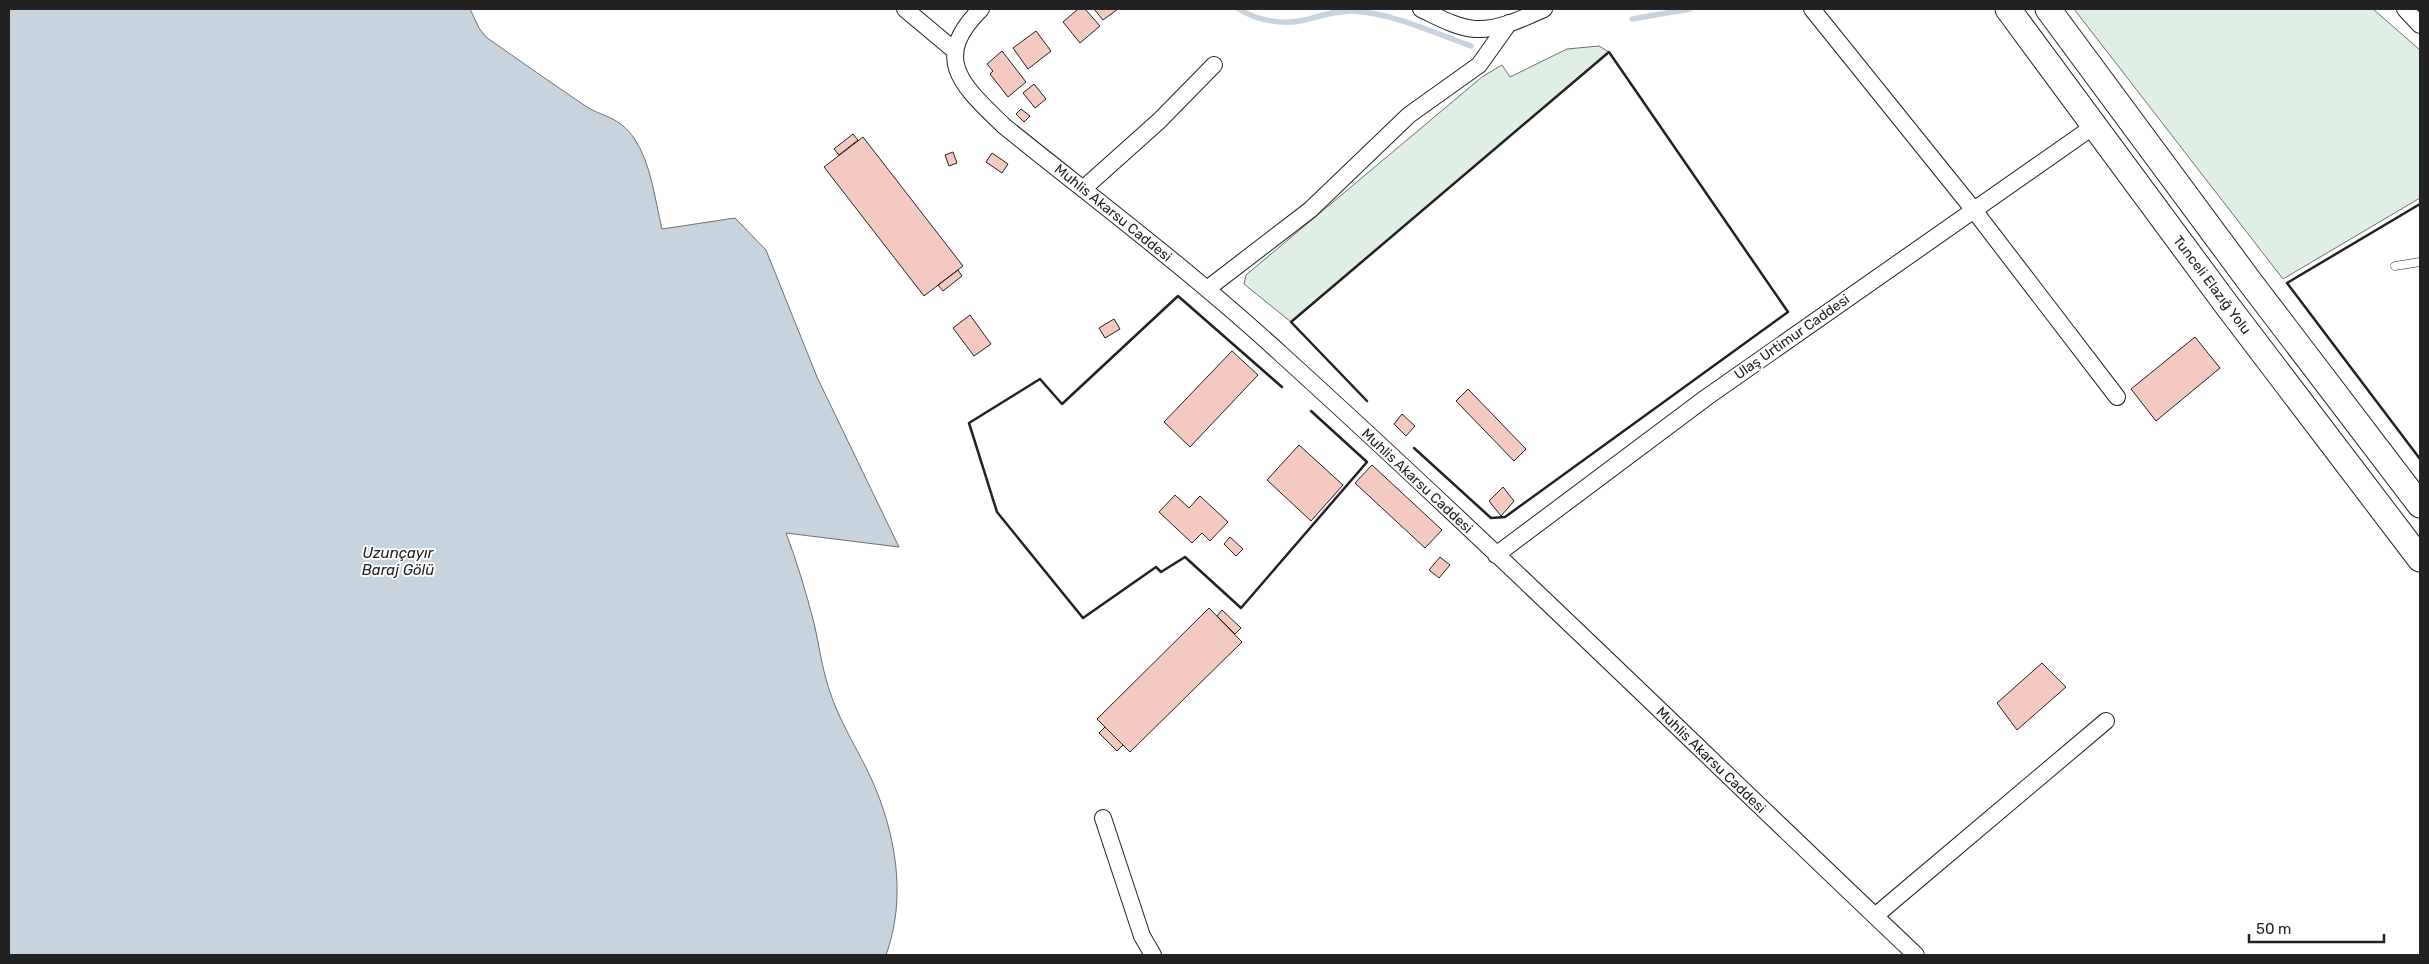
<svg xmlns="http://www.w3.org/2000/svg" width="2429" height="964" viewBox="0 0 2429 964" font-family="Rubik,sans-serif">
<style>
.green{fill:#e0efe3;stroke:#6f6f6f}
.water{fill:#c7d3dd;stroke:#6f6f6f}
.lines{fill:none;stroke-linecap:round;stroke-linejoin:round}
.stream{stroke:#c7d3dd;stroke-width:5.5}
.building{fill:#f3c9c0;stroke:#222}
.lane-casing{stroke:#222;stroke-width:9}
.street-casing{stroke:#222;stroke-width:18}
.primary-casing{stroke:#222;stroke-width:27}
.lane{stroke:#fff;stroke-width:8}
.street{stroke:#fff;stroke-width:16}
.primary{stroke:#fff;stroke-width:25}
.wall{stroke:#222;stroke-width:2.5}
.labels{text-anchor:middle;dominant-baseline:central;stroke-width:4;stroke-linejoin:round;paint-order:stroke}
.street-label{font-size:14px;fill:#222;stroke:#fff}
.water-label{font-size:15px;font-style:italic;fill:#222;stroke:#fff}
</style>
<rect width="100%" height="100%" fill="#fff"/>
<path class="green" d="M 2074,9 L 2373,9 L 2420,50 L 2420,198 L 2283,279 Z
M 1599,46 L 1609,52 L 1291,322 L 1244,284 L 1246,275 L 1482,77 L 1502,65 L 1510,77 L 1567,49 Z"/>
<path class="water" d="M 9,9 L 470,9 L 479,28 L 486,37 C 520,61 553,84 587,107 C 606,118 619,117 634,138 C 651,163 655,200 662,229 L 735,218 L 766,250 L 817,377 L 899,547 L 786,533 C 797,562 806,592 814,623 C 819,645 822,668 829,689 C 839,721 857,748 871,778 C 896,833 907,898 886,955 L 9,955 Z"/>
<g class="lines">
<path class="stream" d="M 1239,9 C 1257,21 1284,25 1305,20 C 1321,16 1338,10 1354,11 C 1394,14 1433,32 1471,46
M 1632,19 L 1690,9"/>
</g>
<path class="building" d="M 1078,9 L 1085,9 L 1100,26 L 1080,43 L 1063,22 Z
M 1094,9 L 1118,9 L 1103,20 Z
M 1036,31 L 1051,51 L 1028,69 L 1013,48 Z
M 1002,51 L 1026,82 L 1008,97 L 990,74 L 993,71 L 987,64 Z
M 1034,84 L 1046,99 L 1035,108 L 1023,93 Z
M 1021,109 L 1030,116 L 1024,122 L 1016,114 Z
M 853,134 L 858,140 L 839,155 L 834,149 Z
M 863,137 L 963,266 L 924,296 L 824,167 Z
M 953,152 L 957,163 L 949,166 L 945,155 Z
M 992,153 L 1008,164 L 1002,173 L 986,162 Z
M 958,270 L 962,276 L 943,291 L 938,285 Z
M 970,315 L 991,344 L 974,356 L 953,328 Z
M 1114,319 L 1120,329 L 1105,338 L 1099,328 Z
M 2195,337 L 2220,368 L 2156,421 L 2131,389 Z
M 1232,351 L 1258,375 L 1190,447 L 1164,422 Z
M 1468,389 L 1526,449 L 1514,461 L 1456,401 Z
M 1402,414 L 1415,426 L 1406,436 L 1394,424 Z
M 1299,445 L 1343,485 L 1311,521 L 1267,480 Z
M 1372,465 L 1442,530 L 1425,548 L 1355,483 Z
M 1503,487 L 1514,501 L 1501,516 L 1489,501 Z
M 1175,495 L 1189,508 L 1200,496 L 1228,522 L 1210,541 L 1202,533 L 1192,543 L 1159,512 Z
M 1230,537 L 1243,549 L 1236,556 L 1224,544 Z
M 1440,557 L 1450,565 L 1439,578 L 1429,570 Z
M 1209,608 L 1242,642 L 1130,752 L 1097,719 Z
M 1222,610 L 1241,628 L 1235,634 L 1217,616 Z
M 2042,663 L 2066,687 L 2017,730 L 1997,703 Z
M 1105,727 L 1123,745 L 1117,751 L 1099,733 Z"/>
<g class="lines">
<defs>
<path id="lane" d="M 2395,266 L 2420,262"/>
<path id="street" d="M 905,9 L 954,50
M 981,9 C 930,59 963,86 1004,126 C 1097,201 1193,273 1281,354 C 1497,550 1705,755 1916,955
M 1421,9 C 1438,17 1457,28 1476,29 C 1499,30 1524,18 1544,9
M 1812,9 L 1973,209 L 2117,397
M 2405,9 L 2420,25
M 1083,189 L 1159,121 L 1214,65
M 1207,289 L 1310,210 L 1409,115 L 1479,65 L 1509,23
M 1496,555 L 1707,397 L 2094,126
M 1103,818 L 1142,936 L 1153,955
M 1875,916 L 2106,721"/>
<path id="primary" d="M 2008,9 L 2226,304 L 2420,559
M 2048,9 L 2250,282 L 2420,505"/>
</defs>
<use href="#lane" class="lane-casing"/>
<use href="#street" class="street-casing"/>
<use href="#primary" class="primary-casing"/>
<use href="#lane" class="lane"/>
<use href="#street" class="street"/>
<use href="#primary" class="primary"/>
<path class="wall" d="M 2420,204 L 2287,283 L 2420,459
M 1282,387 L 1178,296 L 1062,404 L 1040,379 L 969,423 L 997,512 L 1083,618 L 1156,567 L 1161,572 L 1185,557 L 1241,608 L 1367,462 L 1311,411
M 1367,401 L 1291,322 L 1609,52 L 1788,312 L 1505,517 L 1491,518 L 1414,448"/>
</g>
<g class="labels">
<g class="street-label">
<text transform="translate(1113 213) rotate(39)">Muhlis Akarsu Caddesi</text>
<text transform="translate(2212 285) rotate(53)">Tunceli Elazığ Yolu</text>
<text transform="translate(1792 337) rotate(-35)">Ulaş Urtimur Caddesi</text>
<text transform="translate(1417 481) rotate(43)">Muhlis Akarsu Caddesi</text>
<text transform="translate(1711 760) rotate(44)">Muhlis Akarsu Caddesi</text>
</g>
<g class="water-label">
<text x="398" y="553">Uzunçayır<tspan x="398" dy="17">Baraj Gölü</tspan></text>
</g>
</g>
<rect width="2429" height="964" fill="none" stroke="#222222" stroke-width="20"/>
<path d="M2249 934v8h135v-8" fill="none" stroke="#222222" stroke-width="2.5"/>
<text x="2256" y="934" font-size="15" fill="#222222" stroke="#ffffff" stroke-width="4" paint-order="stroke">50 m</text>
</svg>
